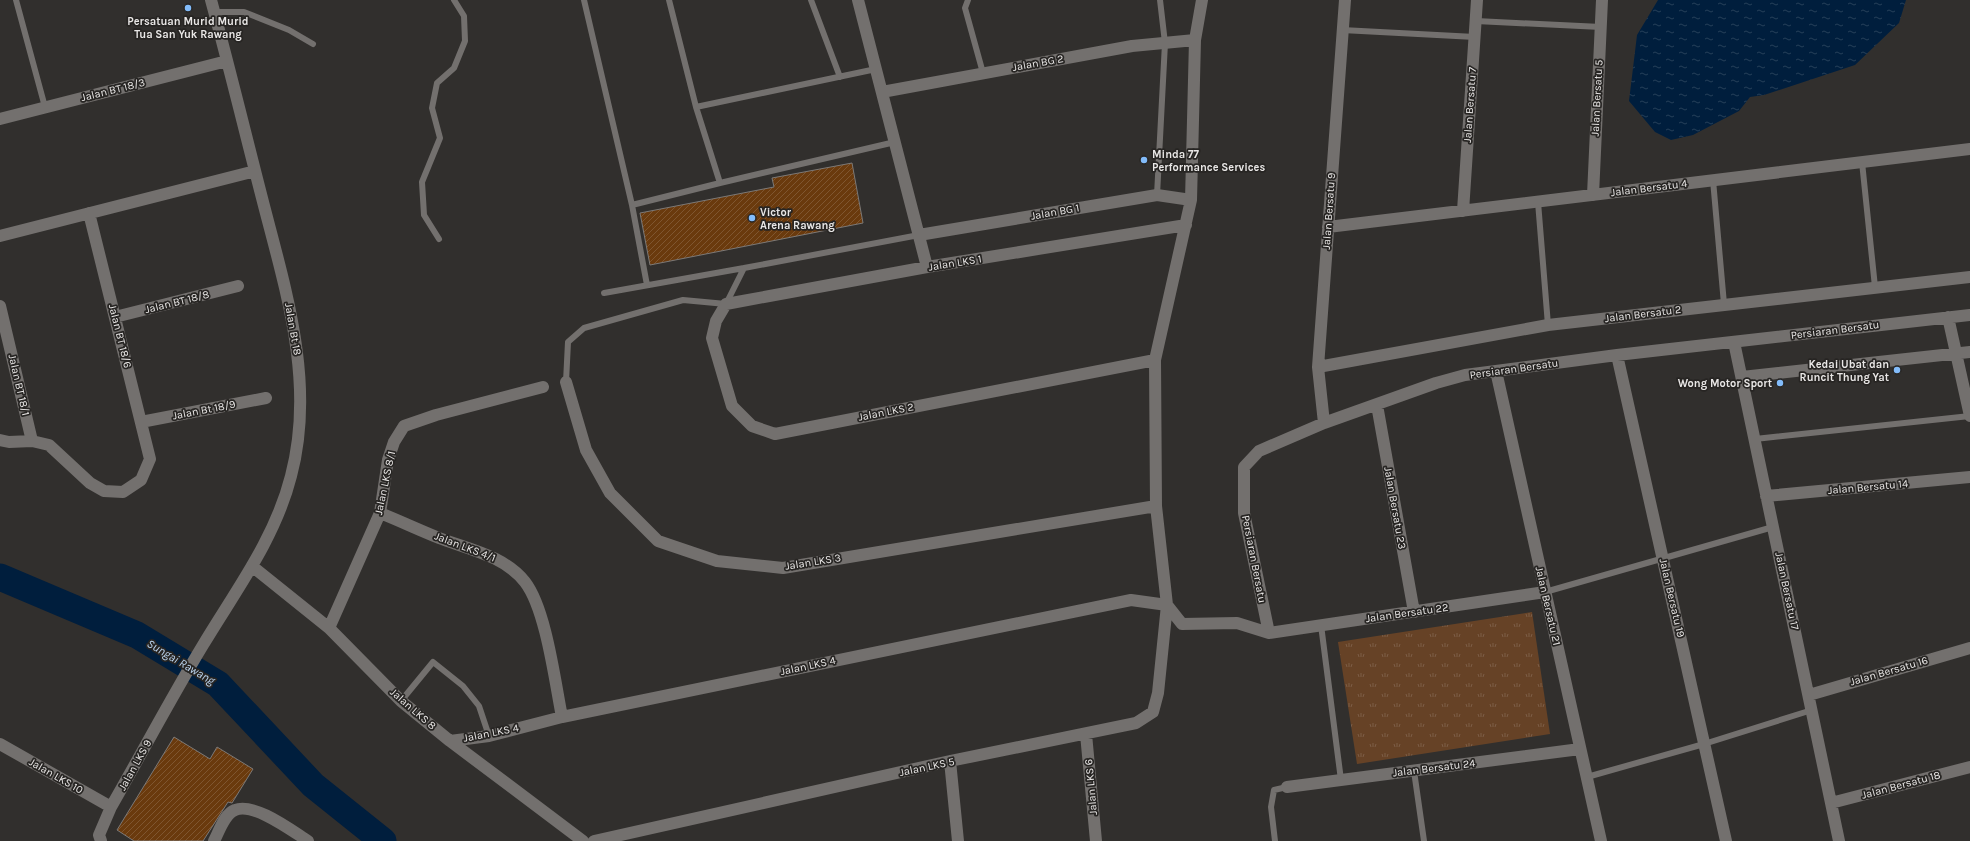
<svg xmlns="http://www.w3.org/2000/svg" width="1970" height="841" viewBox="0 0 1970 841" font-family="Karla,sans-serif">
<style>
.park{fill:url(#park-tufts)}
.water{fill:url(#water-ripples)}
.lines{fill:none;stroke-linecap:round;stroke-linejoin:round}
.river{stroke:#001e3d;stroke-width:27}
.building{fill:url(#building-hatch);stroke:#7c7977}
.service{stroke:#73706e;stroke-width:6}
.minor{stroke:#73706e;stroke-width:12}
.poi-dot{fill:#83bcfa;stroke:#272523;stroke-width:1.5}
.labels{text-anchor:middle;dominant-baseline:central;stroke-width:3.5;stroke-linejoin:round;paint-order:stroke}
.poi-label{font-size:11px;font-weight:bold;fill:#e9e7e6;stroke:#272523;text-anchor:start}
.street-label{font-size:11px;fill:#e9e7e6;stroke:#272523}
.water-label{font-size:12px;font-style:italic;fill:#bed7f2;stroke:#272523}
</style>
<defs>
<pattern id="park-tufts" width="24" height="20" patternUnits="userSpaceOnUse"><rect width="24" height="20" fill="#664226"/><path d="M3 7l-1-3M5 7V3M7 7l1-3M15 17l-1-3M17 17v-4M19 17l1-3" fill="none" stroke="#7c5d46"/></pattern>
<pattern id="water-ripples" width="26" height="14" patternUnits="userSpaceOnUse"><rect width="26" height="14" fill="#001e3d"/><path d="M2 4q2-2 4 0t4 0M15 11q2-2 4 0t4 0" fill="none" stroke="#253f59"/></pattern>
<pattern id="building-hatch" width="6" height="6" patternUnits="userSpaceOnUse"><rect width="6" height="6" fill="#6a3a0d"/><path d="M-1 1l2-2M0 6l6-6M5 7l2-2" fill="none" stroke="#7f5630"/></pattern>
</defs>
<rect width="100%" height="100%" fill="#312f2d"/>
<path class="park" d="M 1532,612 L 1550,734 L 1357,764 L 1338,642 Z"/>
<path class="water" d="M 1658,0 L 1906,0 L 1899,23 L 1855,65 L 1764,95 L 1750,97 L 1739,111 L 1693,135 L 1671,140 L 1655,132 L 1629,101 L 1637,35 Z"/>
<g class="lines">
<path class="river" d="M 0,577 L 137,635 L 218,684 L 313,785 L 383,841"/>
</g>
<path class="building" d="M 852,163 L 863,223 L 650,265 L 640,213 L 774,187 L 772,178 Z
M 174,737 L 210,759 L 217,747 L 253,769 L 232,803 L 228,802 L 203,841 L 134,841 L 117,830 Z"/>
<g class="lines">
<path class="service" d="M 16,0 L 45,107
M 584,0 L 632,205 L 720,183 L 696,107 L 669,0
M 811,0 L 840,77
M 968,0 L 965,8 L 983,73
M 214,12 L 244,12 L 289,30 L 313,44
M 1476,21 L 1601,27
M 1342,30 L 1475,37
M 696,107 L 876,69
M 1862,162 L 1875,287
M 1713,180 L 1724,304
M 720,183 L 895,142
M 1157,195 L 1165,43 L 1160,0
M 1538,202 L 1548,325
M 632,205 L 647,285
M 439,239 L 424,215 L 422,182 L 440,138 L 432,108 L 437,83 L 454,68 L 465,41 L 464,16 L 454,0
M 604,293 L 744,268
M 566,382 L 568,342 L 584,328 L 683,300 L 726,304 L 744,268 L 919,235
M 1755,439 L 1970,416
M 1545,592 L 1773,527
M 1321,625 L 1341,780
M 401,701 L 433,662 L 463,686 L 479,706 L 489,736
M 1414,771 L 1424,841
M 1587,777 L 1704,744 L 1812,710
M 1275,841 L 1271,807 L 1274,790 L 1287,787"/>
<path class="minor" d="M 858,0 L 927,267
M 882,92 L 1132,46 L 1195,40
M 0,119 L 227,61
M 1593,195 L 1602,0
M 1463,211 L 1477,0
M 1328,227 L 1970,149
M 919,235 L 1157,195 L 1191,200
M 0,236 L 255,171
M 0,306 L 32,441
M 115,317 L 238,286
M 1948,317 L 1970,416
M 1734,342 L 1839,841
M 1617,355 L 1726,841
M 1155,360 L 775,434 L 752,426 L 732,406 L 712,338 L 716,321 L 726,304 L 927,267 L 1186,225
M 1318,367 L 1548,325 L 1970,277
M 1496,371 L 1601,841
M 1742,377 L 1970,352
M 566,382 L 586,450 L 610,493 L 658,541 L 717,561 L 783,568 L 1156,506
M 1377,405 L 1414,612
M 141,422 L 266,398
M 1324,423 L 1318,367 L 1345,0
M 0,440 L 9,442 L 32,441 L 49,445 L 90,483 L 104,491 L 123,492 L 141,480 L 150,459 L 89,213
M 1766,496 L 1970,477
M 380,513 C 400,521 419,530 439,538 C 468,549 505,556 525,582 C 546,609 555,682 562,717
M 253,567 L 329,628 L 401,701 L 450,741 L 583,841
M 1167,605 L 1182,624 L 1237,623 L 1269,633 L 1545,592
M 329,628 L 380,513 L 388,460 L 394,442 L 404,426 L 436,415 L 543,387
M 1269,633 L 1244,513 L 1244,467 L 1259,451 L 1324,423 L 1436,383 L 1465,375 L 1617,355 L 1970,315
M 1809,695 L 1970,648
M 1086,734 L 1096,841
M 450,741 L 489,736 L 562,717 L 1131,600 L 1167,605
M 0,744 L 111,807
M 950,761 L 958,841
M 1287,787 L 1580,749
M 1831,803 L 1970,767
M 101,841 L 99,835 L 111,807 C 142,753 171,698 203,645 C 236,590 275,539 291,476 C 316,382 285,288 262,198 C 245,132 229,66 211,0
M 214,841 C 219,832 224,814 235,810 C 254,802 292,831 308,841
M 594,841 L 950,761 L 1136,723 L 1153,712 L 1158,693 L 1167,605 L 1156,506 L 1155,360 L 1191,200 L 1195,40 L 1202,0"/>
</g>
<g class="poi-dot">
<circle cx="188" cy="8" r="4"/>
<circle cx="1144" cy="160" r="4"/>
<circle cx="752" cy="218" r="4"/>
<circle cx="1897" cy="370" r="4"/>
<circle cx="1780" cy="383" r="4"/>
</g>
<g class="labels">
<g class="poi-label">
<text x="188" y="21" text-anchor="middle">Persatuan Murid Murid<tspan x="188" dy="13">Tua San Yuk Rawang</tspan></text>
<text x="1152" y="154">Minda 77<tspan x="1152" dy="13">Performance Services</tspan></text>
<text x="760" y="212">Victor<tspan x="760" dy="13">Arena Rawang</tspan></text>
<text x="1889" y="364" text-anchor="end">Kedai Ubat dan<tspan x="1889" dy="13">Runcit Thung Yat</tspan></text>
<text x="1772" y="383" text-anchor="end">Wong Motor Sport</text>
</g>
<g class="street-label">
<text transform="translate(1038 63) rotate(-10)">Jalan BG 2</text>
<text transform="translate(113 90) rotate(-14)">Jalan BT 18/3</text>
<text transform="translate(1597 98) rotate(-87)">Jalan Bersatu 5</text>
<text transform="translate(1470 105) rotate(-86)">Jalan Bersatu 7</text>
<text transform="translate(1649 188) rotate(-7)">Jalan Bersatu 4</text>
<text transform="translate(1329 211) rotate(-86)">Jalan Bersatu 9</text>
<text transform="translate(1055 212) rotate(-10)">Jalan BG 1</text>
<text transform="translate(955 263) rotate(-9)">Jalan LKS 1</text>
<text transform="translate(177 302) rotate(-14)">Jalan BT 18/8</text>
<text transform="translate(1643 314) rotate(-7)">Jalan Bersatu 2</text>
<text transform="translate(293 329) rotate(80)">Jalan Bt 18</text>
<text transform="translate(1835 330) rotate(-7)">Persiaran Bersatu</text>
<text transform="translate(120 336) rotate(76)">Jalan BT 18/6</text>
<text transform="translate(1514 369) rotate(-8)">Persiaran Bersatu</text>
<text transform="translate(19 385) rotate(77)">Jalan BT 18/1</text>
<text transform="translate(204 410) rotate(-11)">Jalan Bt 18/9</text>
<text transform="translate(886 412) rotate(-11)">Jalan LKS 2</text>
<text transform="translate(385 483) rotate(-78)">Jalan LKS 8/1</text>
<text transform="translate(1868 487) rotate(-5)">Jalan Bersatu 14</text>
<text transform="translate(1395 508) rotate(80)">Jalan Bersatu 23</text>
<text transform="translate(465 547) rotate(21)">Jalan LKS 4/1</text>
<text transform="translate(1254 559) rotate(79)">Persiaran Bersatu</text>
<text transform="translate(813 562) rotate(-9)">Jalan LKS 3</text>
<text transform="translate(1787 591) rotate(78)">Jalan Bersatu 17</text>
<text transform="translate(1672 598) rotate(77)">Jalan Bersatu 19</text>
<text transform="translate(1548 606) rotate(77)">Jalan Bersatu 21</text>
<text transform="translate(1407 613) rotate(-8)">Jalan Bersatu 22</text>
<text transform="translate(808 666) rotate(-12)">Jalan LKS 4</text>
<text transform="translate(1889 671) rotate(-16)">Jalan Bersatu 16</text>
<text transform="translate(413 709) rotate(41)">Jalan LKS 8</text>
<text transform="translate(491 733) rotate(-11)">Jalan LKS 4</text>
<text transform="translate(135 765) rotate(-61)">Jalan LKS 9</text>
<text transform="translate(927 767) rotate(-12)">Jalan LKS 5</text>
<text transform="translate(1434 768) rotate(-7)">Jalan Bersatu 24</text>
<text transform="translate(56 776) rotate(30)">Jalan LKS 10</text>
<text transform="translate(1901 785) rotate(-15)">Jalan Bersatu 18</text>
<text transform="translate(1091 787) rotate(-95)">Jalan LKS 6</text>
</g>
<g class="water-label">
<text transform="translate(181 662) rotate(31)">Sungai Rawang</text>
</g>
</g>
</svg>
